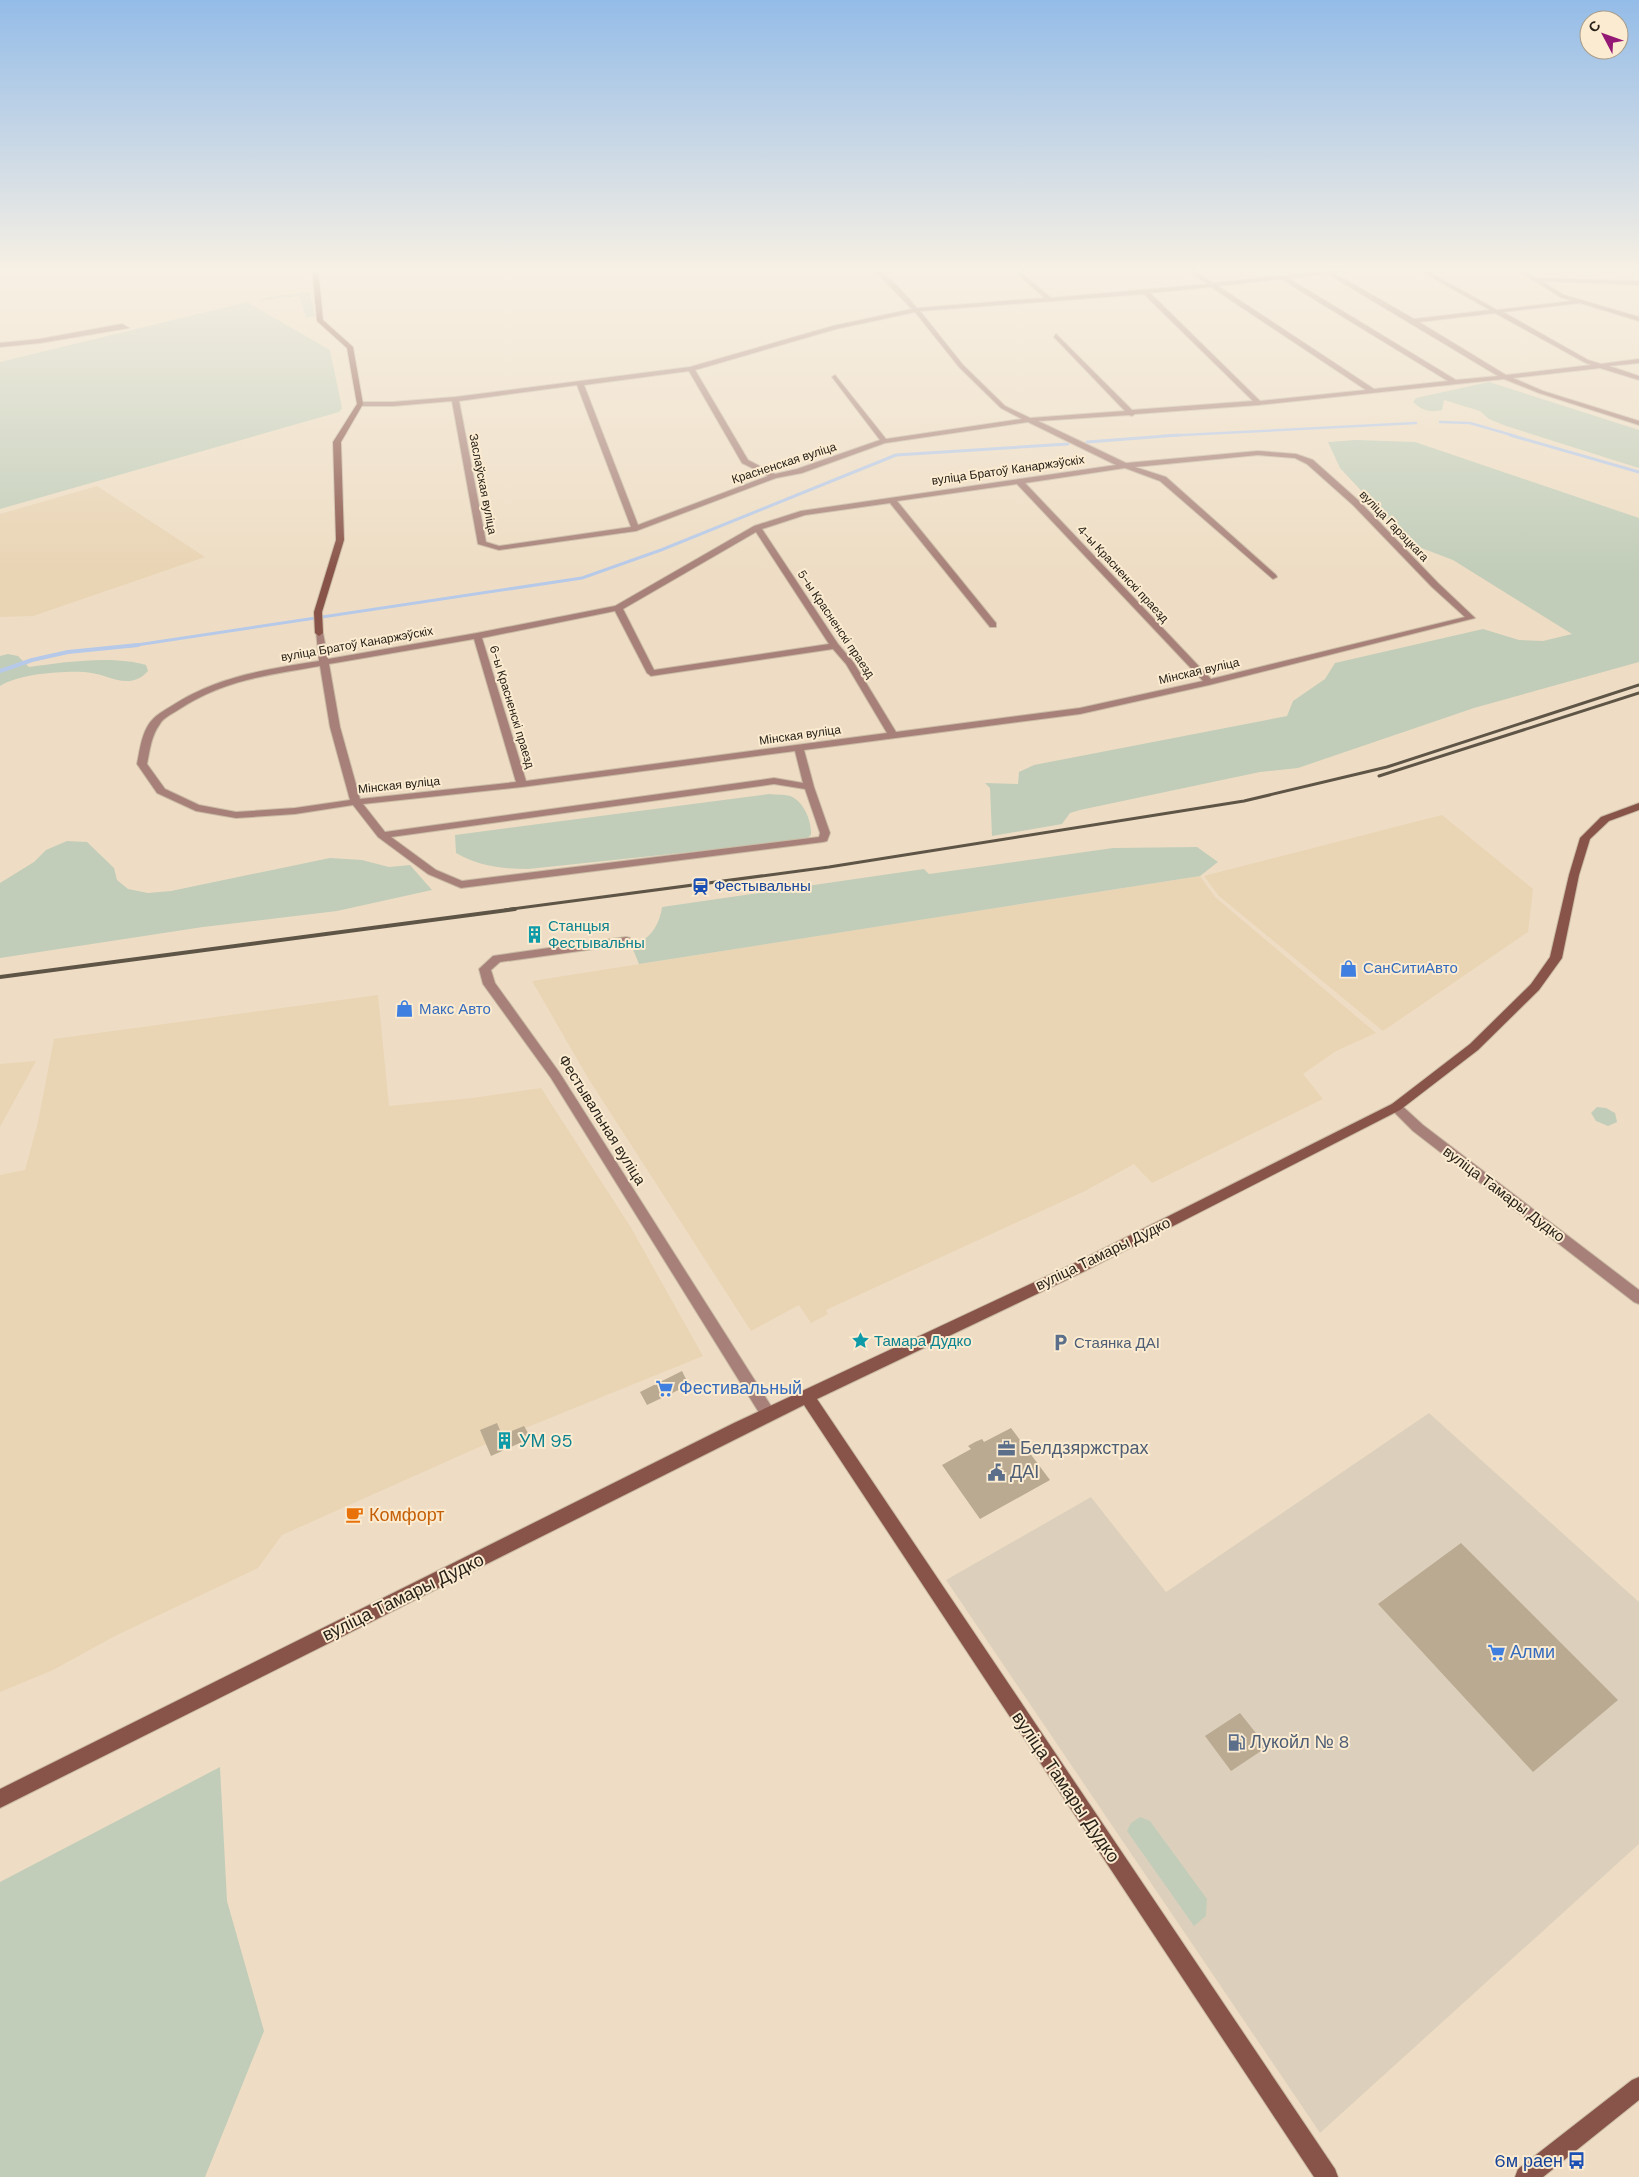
<svg xmlns="http://www.w3.org/2000/svg" width="1639" height="2177" viewBox="0 0 1639 2177" font-family="'DM Sans',sans-serif">
<style>
.commercial{fill:#dcd0bd}
.built{fill:#e9d4b4}
.green{fill:#c1cdb9}
.lines{fill:none;stroke-linecap:round;stroke-linejoin:round}
.stream-far2{stroke:#b6c9e8;stroke-width:2.5}
.stream-far1{stroke:#b6c9e8;stroke-width:3}
.stream{stroke:#b6c9e8;stroke-width:4}
.building{fill:#b9aa91}
.street-casing{stroke:#cabba5;stroke-width:2}
.secondary-casing{stroke:#cabba5;stroke-width:2}
.street{fill:#a78179;fill-rule:evenodd}
.secondary{fill:#885348;fill-rule:evenodd}
.rail-far1{stroke:#5e5547;stroke-width:3}
.rail{stroke:#5e5547;stroke-width:4}
.labels{text-anchor:middle;dominant-baseline:central;stroke-width:4;stroke-linejoin:round;paint-order:stroke}
.far-street-label{font-size:12px;fill:#282219;stroke:#fbebd1}
.transit-label{font-size:15px;fill:#164399;stroke:#fbebd1;text-anchor:start}
.culture-label{font-size:15px;fill:#0d838f;stroke:#fbebd1;text-anchor:start}
.shop-label{font-size:15px;fill:#366cbe;stroke:#fbebd1;text-anchor:start}
.street-label{font-size:15px;fill:#282219;stroke:#fbebd1}
.service-label{font-size:15px;fill:#4e5e75;stroke:#fbebd1;text-anchor:start}
.near-shop-label{font-size:18px;fill:#366cbe;stroke:#fbebd1;text-anchor:start}
.near-culture-label{font-size:18px;fill:#0d838f;stroke:#fbebd1;text-anchor:start}
.near-service-label{font-size:18px;fill:#4e5e75;stroke:#fbebd1;text-anchor:start}
.near-food-label{font-size:18px;fill:#c56008;stroke:#fbebd1;text-anchor:start}
.near-street-label{font-size:18px;fill:#282219;stroke:#fbebd1}
.near-transit-label{font-size:18px;fill:#164399;stroke:#fbebd1;text-anchor:end}
</style>
<rect width="100%" height="100%" fill="#eeddc4"/>
<path class="commercial" d="M 1429,1413 L 1639,1602 L 1639,1844 L 1320,2133 L 946,1580 L 1091,1497 L 1166,1592 Z"/>
<path class="built" d="M 97,486 L 205,557 L 33,616 L 0,617 L 0,514 Z
M 1442,815 L 1533,889 L 1528,932 L 1383,1031 L 1219,896 L 1204,876 Z
M 1200,876 L 1215,897 L 1376,1033 L 1336,1051 L 1303,1074 L 1323,1099 L 1152,1183 L 1134,1164 L 1085,1191 L 826,1310 L 828,1314 L 811,1323 L 799,1305 L 751,1331 L 588,1078 L 532,981 Z
M 378,995 L 389,1106 L 472,1098 L 541,1088 L 630,1226 L 703,1356 L 486,1444 L 282,1535 L 258,1568 L 115,1636 L 53,1670 L 0,1692 L 0,1175 L 25,1170 L 38,1122 L 54,1039 Z
M 36,1061 L 0,1127 L 0,1064 Z"/>
<path class="green" d="M 306,292 L 310,293 L 315,316 L 306,318 L 299,296 L 256,301 L 269,297 Z
M 247,302 L 330,350 L 342,408 L 339,412 L 0,509 L 0,362 Z
M 1489,382 L 1639,430 L 1639,468 L 1506,426 L 1489,419 L 1480,411 L 1444,400 L 1442,410 C 1429,413 1422,410 1413,402 L 1416,398 Z
M 1356,440 L 1415,442 L 1639,518 L 1639,662 L 1474,708 L 1298,768 L 1260,772 L 1080,810 L 1070,813 L 1062,824 L 992,836 L 990,788 L 985,783 L 1018,784 L 1019,772 L 1034,765 L 1287,716 L 1293,701 L 1325,679 L 1335,663 L 1483,629 L 1519,640 L 1543,641 L 1572,634 L 1453,560 L 1411,544 L 1340,468 L 1328,442 Z
M 8,654 L 18,656 L 29,667 C 64,662 113,655 146,665 L 148,671 C 129,693 106,672 83,672 C 61,671 19,674 0,686 L 0,656 Z
M 769,794 C 776,795 784,794 790,796 C 804,801 812,822 811,835 L 805,840 L 528,869 C 501,869 479,866 456,853 L 455,835 Z
M 67,841 L 87,842 L 114,868 L 117,880 L 128,889 L 148,893 L 171,891 L 330,858 L 362,860 L 389,867 L 410,865 L 432,890 L 337,911 L 203,927 L 0,958 L 0,883 L 34,862 L 46,850 Z
M 1197,847 L 1218,862 L 1200,876 L 639,964 L 632,947 C 650,938 659,927 662,907 L 924,869 L 929,874 L 1113,848 Z
M 1597,1107 L 1606,1108 L 1615,1113 L 1617,1122 L 1608,1126 L 1596,1121 L 1591,1113 Z
M 220,1767 L 227,1901 L 264,2031 L 205,2177 L 0,2177 L 0,1882 Z
M 1140,1817 L 1150,1821 L 1207,1899 L 1206,1916 L 1194,1926 L 1127,1831 L 1131,1823 Z"/>
<g class="lines">
<path class="stream-far2" d="M 1440,422 L 1470,423 L 1515,436
M 1163,436 L 1416,423"/>
<path class="stream-far1" d="M 1510,435 L 1639,472
M 1087,442 L 1179,435
M 130,646 L 582,578 L 661,550 L 896,455 L 1068,444"/>
<path class="stream" d="M 0,671 L 32,660 L 68,652 L 138,645"/>
</g>
<path class="building" d="M 682,1371 L 689,1385 L 647,1405 L 640,1392 Z
M 497,1423 L 502,1435 L 524,1426 L 531,1438 L 491,1456 L 480,1430 Z
M 1011,1428 L 1050,1480 L 980,1519 L 942,1465 L 971,1449 L 968,1446 L 975,1442 L 982,1439 L 984,1442 Z
M 1461,1543 L 1618,1700 L 1533,1772 L 1378,1604 Z
M 1240,1713 L 1267,1747 L 1231,1771 L 1205,1736 Z"/>
<g class="lines">
<defs>
<path id="street" d="M 865,268 C 886,267 904,294 917,308 L 1045,298 L 1017,274 L 1022,268 L 1028,268 L 1022,273 L 1051,298 L 1207,284 L 1184,268 L 1190,268 L 1213,283 L 1323,271 L 1326,269 L 1373,268 L 1334,273 L 1414,319 L 1490,310 L 1415,268 L 1422,268 L 1497,310 L 1572,301 L 1560,297 L 1514,268 L 1520,268 L 1536,278 L 1639,281 L 1639,285 L 1542,281 L 1564,295 L 1639,317 L 1639,321 L 1580,303 L 1503,312 L 1588,360 L 1601,364 L 1639,359 L 1639,363 L 1609,366 L 1639,376 L 1639,380 L 1600,368 L 1513,378 L 1543,391 L 1639,421 L 1639,425 L 1539,393 L 1504,379 L 1258,405 L 1135,414 L 1132,416 L 1129,415 L 1038,421 L 1126,463 L 1258,451 L 1296,454 L 1313,460 L 1359,501 L 1438,583 L 1475,618 L 1209,685 L 1080,714 L 804,750 L 814,787 L 830,833 L 827,841 L 823,842 L 461,888 L 428,874 L 378,837 L 353,805 L 295,814 L 236,818 L 196,811 L 157,793 L 137,764 C 140,749 142,729 154,718 C 159,713 167,709 173,705 C 218,676 268,669 319,661 L 316,631 L 323,633 L 328,659 L 477,633 L 615,606 L 754,526 L 801,511 L 1116,465 L 1028,422 L 885,443 L 802,473 L 776,478 L 636,531 L 499,550 L 478,544 L 452,401 L 393,406 L 360,406 L 357,404 L 360,402 L 393,402 L 455,397 L 690,367 L 833,326 L 912,309 L 878,274 ZM 1328,274 L 1498,376 L 1456,380 L 1288,278 ZM 1281,279 L 1448,381 L 1374,389 L 1218,286 ZM 1211,287 L 1366,390 L 1260,401 L 1150,293 ZM 1144,294 L 1253,401 L 1132,410 L 1056,334 L 1054,337 L 1125,411 L 1030,418 L 1005,406 L 963,365 L 920,311 ZM 915,312 L 959,367 L 1001,408 L 1022,419 L 886,439 L 835,375 L 832,377 L 880,440 L 797,469 L 775,474 L 748,460 L 695,370 L 836,329 ZM 1495,313 L 1584,362 L 1591,365 L 1506,375 L 1419,322 ZM 689,371 L 742,463 L 768,476 L 638,525 L 584,385 ZM 577,385 L 631,527 L 499,546 L 486,542 L 459,401 ZM 1258,455 L 1295,458 L 1307,464 L 1353,505 L 1432,587 L 1465,617 L 1211,679 L 1025,483 L 1125,468 L 1160,481 L 1273,579 L 1277,577 L 1276,575 L 1166,477 L 1135,467 ZM 1017,484 L 1203,681 L 1080,708 L 896,732 L 854,663 L 838,644 L 762,529 L 805,515 L 890,503 L 990,627 L 996,627 L 996,623 L 897,501 ZM 756,532 L 829,644 L 654,670 L 623,609 ZM 615,611 L 647,673 L 651,676 L 833,649 L 846,664 L 887,733 L 526,781 L 482,638 ZM 474,639 L 516,782 L 360,799 L 340,727 L 329,664 ZM 320,666 L 330,727 L 350,800 L 295,808 L 236,812 L 199,805 L 165,789 L 147,764 C 150,750 151,736 160,724 C 163,718 172,714 178,710 C 223,680 268,675 320,666 ZM 795,751 L 803,783 L 774,778 L 385,832 L 363,804 L 522,787 ZM 774,784 L 805,789 L 820,833 L 819,837 L 462,881 L 436,870 L 391,837 Z
M 122,324 L 129,328 L 40,343 L 0,347 L 0,343 L 40,339 Z
M 626,937 L 630,938 L 632,941 L 630,944 L 500,962 L 491,970 L 495,983 L 559,1072 L 773,1409 L 776,1414 L 773,1419 L 768,1421 L 763,1419 L 551,1078 L 483,984 L 479,969 L 493,956 Z
M 1396,1102 L 1400,1104 L 1423,1125 L 1639,1290 L 1639,1304 L 1634,1302 L 1413,1131 L 1392,1110 L 1390,1107 L 1392,1104 Z"/>
<path id="secondary" d="M 312,268 L 318,268 L 323,320 L 353,347 L 363,404 L 341,442 L 344,540 L 322,612 L 323,633 L 319,636 L 315,633 L 314,612 L 336,540 L 333,442 L 357,404 L 347,348 L 317,321 Z
M 1639,803 L 1639,810 L 1609,821 L 1590,839 L 1579,875 L 1562,958 L 1539,990 L 1478,1050 L 1400,1110 L 1083,1272 L 817,1399 L 1335,2169 L 1338,2177 L 1314,2177 L 804,1405 L 0,1808 L 0,1789 L 734,1423 L 1073,1264 L 1392,1104 L 1470,1044 L 1531,984 L 1550,957 L 1569,875 L 1580,838 L 1601,817 Z
M 1639,2077 L 1639,2100 L 1543,2177 L 1515,2177 L 1518,2169 L 1632,2080 Z"/>
</defs>
<use href="#street" class="street-casing"/>
<use href="#secondary" class="secondary-casing"/>
<use href="#street" class="street"/>
<use href="#secondary" class="secondary"/>
<path class="rail-far1" d="M 1379,776 L 1639,693
M 505,910 L 829,867 L 1244,801 L 1387,767 L 1639,685"/>
<path class="rail" d="M 0,977 L 515,909"/>
</g>
<linearGradient id="sky" x2="0" y2="1"><stop stop-color="#94bce8"/><stop offset="0.47" stop-color="#f7f0e4"/><stop offset="1" stop-color="#f7f0e4" stop-opacity="0"/></linearGradient>
<rect width="1639" height="573" fill="url(#sky)"/>
<defs>
<symbol id="station-bare" viewBox="-9 -9 18 18"><path d="M-3-6H3Q5-6 5-4V2Q5 4 3 4L4.5 6H3L1.5 4h-3L-3 6H-4.5L-3 4Q-5 4-5 2V-4Q-5-6-3-6ZM-3.5-4v3h7v-3ZM-3.5 1v1.5H-2V1ZM2 1v1.5H3.5V1Z" fill="#1a4fb4" stroke="#fbebd1" stroke-width="2.5" paint-order="stroke"/></symbol>
<symbol id="building-bare" viewBox="-9 -9 18 18"><path d="M-4-6H4V6H1V3H-1V6H-4ZM-2.5-4.3h1.7v1.8h-1.7ZM.8-4.3h1.7v1.8H.8ZM-2.5-1h1.7V.8h-1.7ZM.8-1h1.7V.8H.8Z" fill="#0f9aa8" stroke="#fbebd1" stroke-width="2.5" paint-order="stroke"/></symbol>
<symbol id="shop-bare" viewBox="-9 -9 18 18"><path d="M-5-2.5h2.3a2.7 3.5 0 0 1 5.4 0H5L5.5 6h-11ZM-1.5-2.5h3a1.5 2.3 0 0 0-3 0Z" fill="#3f7fe0" stroke="#fbebd1" stroke-width="2.5" paint-order="stroke"/></symbol>
<symbol id="sight-bare" viewBox="-9 -9 18 18"><path d="M0-6L1.8-2.2L6-1.7L2.9 1.2L3.7 5.4L0 3.3L-3.7 5.4L-2.9 1.2L-6-1.7L-1.8-2.2Z" fill="#0f9aa8" stroke="#fbebd1" stroke-width="2.5" paint-order="stroke"/></symbol>
<symbol id="parking-bare" viewBox="-9 -9 18 18"><path d="M-3.5-5.5H1a3.5 3.5 0 0 1 0 7H-1V5.5H-3.5ZM-1-3.4V-.6H.8a1.4 1.4 0 0 0 0-2.8Z" fill="#5c6f8a" stroke="#fbebd1" stroke-width="2.5" paint-order="stroke"/></symbol>
<symbol id="supermarket-bare" viewBox="-9 -9 18 18"><path d="M-6-5.5h2.5l.6 2H6L4.5 2H-2.5L-4.4-4H-6ZM-1.5 3.2a1.3 1.3 0 1 0 .1 0ZM3 3.2a1.3 1.3 0 1 0 .1 0Z" fill="#3f7fe0" stroke="#fbebd1" stroke-width="2.5" paint-order="stroke"/></symbol>
<symbol id="office-bare" viewBox="-9 -9 18 18"><path d="M-6-3h4V-5.5h4V-3h4V5H-6ZM-1-4.5V-3h2v-1.5ZM-6 0V1H6V0Z" fill="#5c6f8a" stroke="#fbebd1" stroke-width="2.5" paint-order="stroke"/></symbol>
<symbol id="civic-bare" viewBox="-9 -9 18 18"><path d="M-.6-6.5H3V-4.5H.6V-3L4-1V1h2V6H-6V1h2V-1L-.6-3ZM-1.2 2.5V6h2.4V2.5Z" fill="#5c6f8a" stroke="#fbebd1" stroke-width="2.5" paint-order="stroke"/></symbol>
<symbol id="cafe-bare" viewBox="-9 -9 18 18"><path d="M-5.5-4.5H6V0H3Q3 3.5 0 3.5H-2.5Q-5.5 3.5-5.5 0ZM3-3.2v2h1.7v-2ZM-6 4.5H4V6H-6Z" fill="#e8710a" stroke="#fbebd1" stroke-width="2.5" paint-order="stroke"/></symbol>
<symbol id="fuel-bare" viewBox="-9 -9 18 18"><path d="M-5.5-6h7V0h2V4h1.3V-2.5L3-4.5l.8-.8L6-3V5H2.5V1h-1V6h-7ZM-4.2-4.7v3.2H.2V-4.7Z" fill="#5c6f8a" stroke="#fbebd1" stroke-width="2.5" paint-order="stroke"/></symbol>
<symbol id="bus-bare" viewBox="-9 -9 18 18"><path d="M-5-6H5V4H4V6H2V4H-2V6H-4V4H-5ZM-3.5-4V0h7V-4ZM-3.5 1.2v1.5H-2V1.2ZM2 1.2v1.5H3.5V1.2Z" fill="#1a4fb4" stroke="#fbebd1" stroke-width="2.5" paint-order="stroke"/></symbol>
</defs>
<g fill-rule="evenodd">
<use href="#station-bare" x="688" y="874" width="25" height="25"/>
<use href="#building-bare" x="522" y="922" width="25" height="25"/>
<use href="#shop-bare" x="1336" y="956" width="25" height="25"/>
<use href="#shop-bare" x="392" y="996" width="25" height="25"/>
<use href="#sight-bare" x="848" y="1328" width="25" height="25"/>
<use href="#parking-bare" x="1048" y="1330" width="25" height="25"/>
<use href="#supermarket-bare" x="652" y="1376" width="25" height="25"/>
<use href="#building-bare" x="492" y="1428" width="25" height="25"/>
<use href="#office-bare" x="994" y="1436" width="25" height="25"/>
<use href="#civic-bare" x="984" y="1460" width="25" height="25"/>
<use href="#cafe-bare" x="342" y="1502" width="25" height="25"/>
<use href="#supermarket-bare" x="1484" y="1640" width="25" height="25"/>
<use href="#fuel-bare" x="1224" y="1730" width="25" height="25"/>
<use href="#bus-bare" x="1564" y="2148" width="25" height="25"/>
</g>
<g class="labels">
<g class="far-street-label">
<text transform="translate(784 463) rotate(-18)">Красненская вуліца</text>
<text transform="translate(1008 470) rotate(-8)">вуліца Братоў Канаржэўскіх</text>
<text transform="translate(483 484) rotate(79)">Заслаўская вуліца</text>
<text transform="translate(1394 526) rotate(46)">вуліца Гарэцкага</text>
<text transform="translate(1123 574) rotate(47)">4-ы Красненскі праезд</text>
<text transform="translate(836 624) rotate(56)">5-ы Красненскі праезд</text>
<text transform="translate(357 644) rotate(-10)">вуліца Братоў Канаржэўскіх</text>
<text transform="translate(1199 671) rotate(-13)">Мінская вуліца</text>
<text transform="translate(512 707) rotate(73)">6-ы Красненскі праезд</text>
<text transform="translate(800 735) rotate(-8)">Мінская вуліца</text>
<text transform="translate(399 785) rotate(-6)">Мінская вуліца</text>
</g>
<g class="transit-label">
<text x="714" y="886">Фестывальны</text>
</g>
<g class="culture-label">
<text x="548" y="926">Станцыя<tspan x="548" dy="17">Фестывальны</tspan></text>
<text x="874" y="1341">Тамара Дудко</text>
</g>
<g class="shop-label">
<text x="1363" y="968">СанСитиАвто</text>
<text x="419" y="1009">Макс Авто</text>
</g>
<g class="street-label">
<text transform="translate(602 1120) rotate(58)">Фестывальная вуліца</text>
<text transform="translate(1504 1194) rotate(37)">вуліца Тамары Дудко</text>
<text transform="translate(1103 1254) rotate(-26)">вуліца Тамары Дудко</text>
</g>
<g class="service-label">
<text x="1074" y="1343">Стаянка ДАІ</text>
</g>
<g class="near-shop-label">
<text x="679" y="1388">Фестивальный</text>
<text x="1510" y="1652">Алми</text>
</g>
<g class="near-culture-label">
<text x="519" y="1441">УМ 95</text>
</g>
<g class="near-service-label">
<text x="1020" y="1448">Белдзяржстрах</text>
<text x="1010" y="1472">ДАІ</text>
<text x="1250" y="1742">Лукойл № 8</text>
</g>
<g class="near-food-label">
<text x="369" y="1515">Комфорт</text>
</g>
<g class="near-street-label">
<text transform="translate(403 1597) rotate(-26)">вуліца Тамары Дудко</text>
<text transform="translate(1066 1787) rotate(56)">вуліца Тамары Дудко</text>
</g>
<g class="near-transit-label">
<text x="1563" y="2161">6м раен</text>
</g>
</g>
<g transform="translate(1604 35) rotate(311)"><circle r="24" fill="#fbebd1" stroke="#a79b87"/>
<path d="M0-4L9 19L0 12L-9 19Z" fill="#941974"/>
<text y="-8" font-size="14" font-weight="bold" text-anchor="middle" fill="#282219">С</text>
</g>
</svg>
